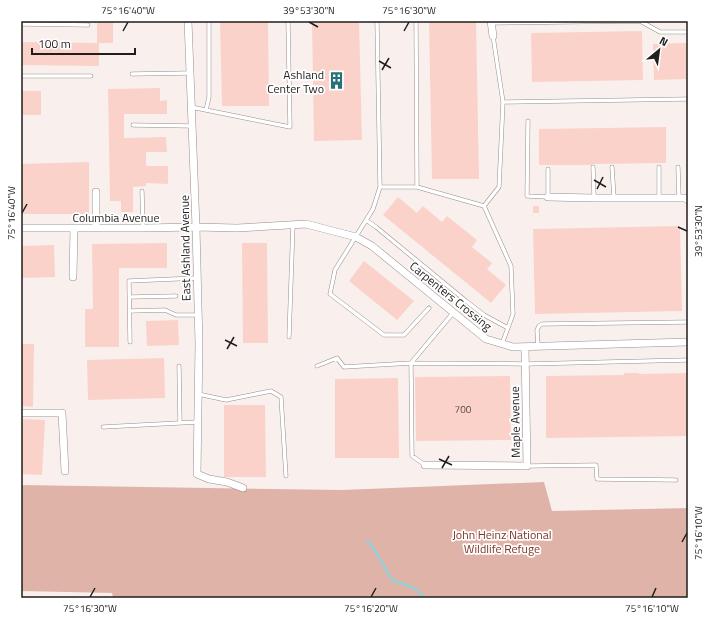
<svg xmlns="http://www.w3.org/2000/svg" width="709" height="619" viewBox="0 0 709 619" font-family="'Titillium Web',sans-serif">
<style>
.green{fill:#e0b3a9}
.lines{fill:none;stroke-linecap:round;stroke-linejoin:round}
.stream{stroke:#84d5dd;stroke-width:2}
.building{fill:#fbd2c9}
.lane-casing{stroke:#968e8c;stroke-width:4.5}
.street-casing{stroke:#968e8c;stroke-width:8}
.lane{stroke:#fff;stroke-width:3.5}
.street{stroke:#fff;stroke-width:7}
.ticks{fill:none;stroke:#201d1c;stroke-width:1.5}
.labels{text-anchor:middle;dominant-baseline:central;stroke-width:3.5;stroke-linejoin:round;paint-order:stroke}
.number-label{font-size:10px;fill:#574a47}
.poi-label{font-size:12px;fill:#201d1c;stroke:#fff;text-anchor:end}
.street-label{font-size:12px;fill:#201d1c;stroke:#fff}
.park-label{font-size:12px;fill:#7f3323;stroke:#fff}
.neatline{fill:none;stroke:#201d1c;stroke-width:1.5}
.ticks-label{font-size:10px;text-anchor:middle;fill:#201d1c}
</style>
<rect width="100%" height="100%" fill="#f9f0ee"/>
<path class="green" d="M 544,482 L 552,511 L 688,508 L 688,598 L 113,598 L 112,593 L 21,591 L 21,485 L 342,490 Z"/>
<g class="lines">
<path class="stream" d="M 367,541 L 374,549 L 392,580 L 412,587 L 426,598"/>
</g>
<path class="building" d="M 97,21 L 113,21 L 113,43 L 97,43 L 99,43 L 99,66 L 21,65 L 21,42 L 97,43 Z
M 220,21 L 268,21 L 269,106 L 222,106 Z
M 312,21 L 359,21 L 362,140 L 314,141 Z
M 429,21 L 476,21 L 479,179 L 432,179 Z
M 642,31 L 643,80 L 532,82 L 531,33 Z
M 688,43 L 688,79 L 654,80 L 653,44 Z
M 160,88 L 160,101 L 167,100 L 167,114 L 124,114 L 124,138 L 166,137 L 167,152 L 146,152 L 146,166 L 168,166 L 168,184 L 146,183 L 146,186 L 133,187 L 133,212 L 121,212 L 121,201 L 110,201 L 108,89 Z
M 21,91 L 41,91 L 41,115 L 21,115 Z
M 666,127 L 666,163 L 595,164 L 593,164 L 591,165 L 539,165 L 539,129 Z
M 89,162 L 89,214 L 21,214 L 21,164 Z
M 398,197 L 417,213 L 423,206 L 442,222 L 447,216 L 477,240 L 472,247 L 492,263 L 487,269 L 506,285 L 491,303 L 383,215 Z
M 533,206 L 539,206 L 539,213 L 533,213 Z
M 680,226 L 682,311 L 535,314 L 533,229 Z
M 167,243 L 167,268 L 119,268 L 119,347 L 85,347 L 85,309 L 93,309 L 92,244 Z
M 242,243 L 267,243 L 268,343 L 243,343 Z
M 54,245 L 55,277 L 21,278 L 21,246 Z
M 364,261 L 414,301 L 397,320 L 349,281 Z
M 178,320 L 179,345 L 147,346 L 146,321 Z
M 21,344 L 34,344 L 33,407 L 21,406 Z
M 164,358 L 165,398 L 88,400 L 87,360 Z
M 624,373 L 639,373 L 639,374 L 688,373 L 688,436 L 546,438 L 546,376 L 624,375 Z
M 510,376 L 511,440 L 416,441 L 415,377 Z
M 398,378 L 399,458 L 335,458 L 335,379 Z
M 224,405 L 265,405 L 266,477 L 224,477 Z
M 21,419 L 45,420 L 42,475 L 21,474 Z"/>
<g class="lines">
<defs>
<path id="lane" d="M 377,21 L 380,187
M 416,21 L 417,187
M 491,23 L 640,21 L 660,32 L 688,32
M 21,24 L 88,25
M 493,36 L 503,102 L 499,187 L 484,206 L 511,266 L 513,314 L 502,344
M 132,74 L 190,73
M 21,76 L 91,76
M 503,102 L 688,99
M 191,107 L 290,127 L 288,21
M 206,110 L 209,97 L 209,21
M 528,121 L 527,196 L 548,197 L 548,169
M 133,125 L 192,126
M 593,167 L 594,197
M 612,167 L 614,198
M 659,167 L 659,198
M 678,167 L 679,198
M 142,191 L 143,228
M 366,220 L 376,227 L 466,301 L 484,315 L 508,328
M 130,297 L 176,296
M 429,308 L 404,335 L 384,335 L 330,294 L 335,270 L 373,209 L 380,187 L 417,187 L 484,206
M 130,311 L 165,310 L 176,315 L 198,315
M 289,337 L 293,225
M 130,342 L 129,281 L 197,278
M 538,346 L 537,330 L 539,326 L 542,324 L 688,322
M 179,366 L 180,423
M 317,366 L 337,358 L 344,367 L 411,363 L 453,313
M 198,394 L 226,400 L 271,391 L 281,397 L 286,476
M 103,427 L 198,422
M 425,465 L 412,456 L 411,363 L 526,364 L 688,360
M 527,466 L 596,465 L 597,479 L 676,480"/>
<path id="street" d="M 188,21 L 196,227 L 199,344 L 197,474 L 209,479 L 227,482 L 243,488
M 491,21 L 493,36
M 96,192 L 96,228
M 548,197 L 594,198 L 685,198 L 688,200
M 21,228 L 143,228 L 196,227 L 237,228 L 306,224 L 356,237 L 372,246 L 486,339 L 513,347 L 688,342
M 73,277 L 74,228
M 21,413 L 62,413 L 65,471
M 425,465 L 527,466 L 525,347"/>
</defs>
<use href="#lane" class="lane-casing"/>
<use href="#street" class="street-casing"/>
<use href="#lane" class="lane"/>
<use href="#street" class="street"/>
</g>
<path class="ticks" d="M 309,22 L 318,27M 123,31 L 128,22M 404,31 L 409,22M 379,61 L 391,68M 382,70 L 389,58M 594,180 L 606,187M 597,189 L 603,177M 22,213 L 27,204M 678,227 L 687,231M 225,340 L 237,346M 227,349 L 234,337M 439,459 L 452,465M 442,468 L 449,456M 682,542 L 687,533M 90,597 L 95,588M 371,597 L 376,588M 652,597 L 656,588"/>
<defs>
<symbol id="building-bare" viewBox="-9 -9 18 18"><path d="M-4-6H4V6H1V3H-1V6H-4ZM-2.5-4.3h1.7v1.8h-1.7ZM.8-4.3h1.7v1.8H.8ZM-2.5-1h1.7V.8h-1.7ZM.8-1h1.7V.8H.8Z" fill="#267077" stroke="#fff" stroke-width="2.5" paint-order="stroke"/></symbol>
</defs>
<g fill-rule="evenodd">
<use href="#building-bare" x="324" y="68" width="25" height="25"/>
</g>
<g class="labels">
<g class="number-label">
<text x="463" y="409">700</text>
</g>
<g class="poi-label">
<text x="324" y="74">Ashland<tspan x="324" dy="14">Center Two</tspan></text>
</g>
<g class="street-label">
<text x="116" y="217">Columbia Avenue</text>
<text transform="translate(185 248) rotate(-91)">East Ashland Avenue</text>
<text transform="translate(451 296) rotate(39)">Carpenters Crossing</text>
<text transform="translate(515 422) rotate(-91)">Maple Avenue</text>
</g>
<g class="park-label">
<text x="502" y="534">John Heinz National<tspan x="502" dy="14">Wildlife Refuge</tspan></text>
</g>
</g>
<rect width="709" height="619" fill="none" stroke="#ffffff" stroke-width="44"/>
<g transform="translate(659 50) rotate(29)" stroke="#ffffff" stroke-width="3" paint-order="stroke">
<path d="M0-3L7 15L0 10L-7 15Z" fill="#201d1c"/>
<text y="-6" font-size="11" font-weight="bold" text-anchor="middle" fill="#201d1c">N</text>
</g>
<path d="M32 48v6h103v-6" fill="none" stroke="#201d1c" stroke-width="2"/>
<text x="38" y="48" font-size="12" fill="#201d1c" stroke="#ffffff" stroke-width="3" paint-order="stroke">100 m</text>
<rect x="22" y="22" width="665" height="575" class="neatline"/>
<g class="ticks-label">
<text x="128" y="14">75°16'40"W</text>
<text x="309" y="14">39°53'30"N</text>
<text x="409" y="14">75°16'30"W</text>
<text transform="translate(11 213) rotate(-90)" y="4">75°16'40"W</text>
<text transform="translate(698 231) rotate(-90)" y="4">39°53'30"N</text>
<text transform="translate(698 533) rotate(-90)" y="4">75°16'10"W</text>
<text x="90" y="612">75°16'30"W</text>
<text x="371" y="612">75°16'20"W</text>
<text x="652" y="612">75°16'10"W</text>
</g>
</svg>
